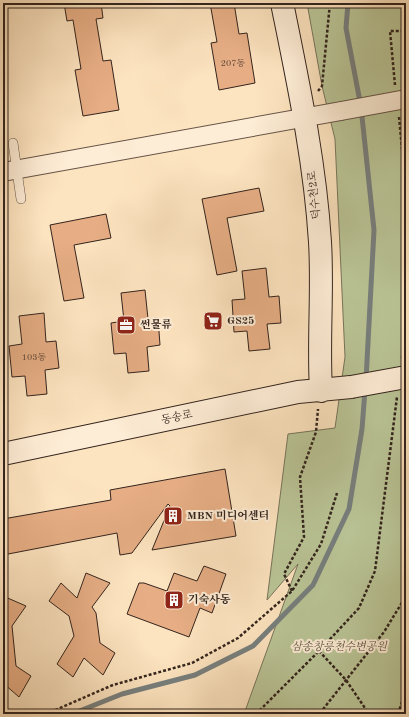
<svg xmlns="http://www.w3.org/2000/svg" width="409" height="717" viewBox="0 0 409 717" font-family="'Old Standard TT','Noto Serif KR',serif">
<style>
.green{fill:#bac597;stroke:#76745a}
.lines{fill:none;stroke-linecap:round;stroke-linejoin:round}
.stream{stroke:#777f7e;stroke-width:5}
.building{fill:#e7ae85;stroke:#33241d}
.lane-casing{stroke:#665446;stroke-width:10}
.street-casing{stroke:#665446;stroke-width:20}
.secondary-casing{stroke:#33241d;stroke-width:24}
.path{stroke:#33241d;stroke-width:2.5;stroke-dasharray:3 2;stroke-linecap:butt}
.lane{stroke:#feedd6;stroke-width:9}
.street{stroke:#feedd6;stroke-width:18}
.secondary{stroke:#feedd6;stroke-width:22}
.street-bridge-casing{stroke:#665446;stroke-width:20;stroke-linecap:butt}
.secondary-bridge-casing{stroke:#33241d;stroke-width:24;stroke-linecap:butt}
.street-bridge{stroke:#feedd6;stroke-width:18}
.secondary-bridge{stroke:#feedd6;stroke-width:22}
.labels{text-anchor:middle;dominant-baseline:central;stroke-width:4;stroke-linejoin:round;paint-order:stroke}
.number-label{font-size:9px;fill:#604637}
.street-label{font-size:11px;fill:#33241d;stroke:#feedd6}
.poi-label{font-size:11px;font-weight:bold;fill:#33241d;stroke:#feedd6;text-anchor:start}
.park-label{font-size:11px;font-style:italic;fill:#5c5442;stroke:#feedd6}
</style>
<rect width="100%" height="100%" fill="#fde4c0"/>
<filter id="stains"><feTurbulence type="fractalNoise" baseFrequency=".005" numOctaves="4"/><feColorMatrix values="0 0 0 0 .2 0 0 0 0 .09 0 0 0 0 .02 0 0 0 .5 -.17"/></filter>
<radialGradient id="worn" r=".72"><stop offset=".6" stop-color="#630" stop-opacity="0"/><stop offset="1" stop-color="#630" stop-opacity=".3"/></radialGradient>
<path class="green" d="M 307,3 L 406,3 L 406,714 L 244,714 L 298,564 L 267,600 L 288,434 L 335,428 L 345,357 L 335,139 L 322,86 Z"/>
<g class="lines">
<path class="stream" d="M 348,3 L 346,28 L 361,107 L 374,230 L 366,380
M 72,714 L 122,694 L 195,675 L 253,646 L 313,585 L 349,509 L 362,429 L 365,390"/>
</g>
<path class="building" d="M 64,3 L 101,3 L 103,18 L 96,19 L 103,61 L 111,60 L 119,110 L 83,116 L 75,70 L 81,69 L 73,20 L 67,21 Z
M 210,3 L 234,3 L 239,34 L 247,33 L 255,83 L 219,90 L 211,43 L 217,42 Z
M 259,188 L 264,211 L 227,218 L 237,271 L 217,275 L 202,199 Z
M 106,214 L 111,238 L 74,245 L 84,298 L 64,301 L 50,225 Z
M 266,268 L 269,297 L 279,296 L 281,323 L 267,324 L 270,349 L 249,351 L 247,331 L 234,332 L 232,300 L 245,299 L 242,271 Z
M 145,290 L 148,319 L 158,318 L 160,345 L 147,347 L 149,371 L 128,373 L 126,353 L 114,354 L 111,323 L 124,321 L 121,293 Z
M 44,313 L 46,342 L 56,341 L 59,368 L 45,370 L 47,394 L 27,396 L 25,376 L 12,377 L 9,346 L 22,344 L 19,316 Z
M 225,469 L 236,536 L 152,550 L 170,506 L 168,504 L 132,553 L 120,555 L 117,533 L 3,555 L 3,519 L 111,500 L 110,490 Z
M 204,566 L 226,574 L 212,613 L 200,608 L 189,637 L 127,614 L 139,583 L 144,583 L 167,591 L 174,573 L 197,581 Z
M 86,573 L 110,583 L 92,607 L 96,613 L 100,643 L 115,653 L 103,675 L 84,658 L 73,677 L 57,664 L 74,636 L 69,616 L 49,601 L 61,583 L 77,598 Z
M 3,596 L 26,606 L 12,626 L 16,666 L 31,676 L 19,697 L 3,683 Z"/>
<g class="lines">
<defs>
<path id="lane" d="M 13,143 L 21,199"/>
<path id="street" d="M 3,172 L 341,111"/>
<path id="secondary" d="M 282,3 C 298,82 315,161 320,242 C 323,291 318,341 321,391
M 3,454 L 298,392 L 351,387"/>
</defs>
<use href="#lane" class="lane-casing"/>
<use href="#street" class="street-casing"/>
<use href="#secondary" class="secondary-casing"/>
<path class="path" d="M 395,85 L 390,31 L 406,31
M 318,91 L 322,86 L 330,3
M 399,117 L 406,191
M 402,358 L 406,313
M 292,591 L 284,574 L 304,537 L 300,477 L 316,432 L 318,409
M 319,651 L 346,680 L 369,714
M 46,714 L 113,685 L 192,663 L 238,638 L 292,591 L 321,544 L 337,493
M 256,714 L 319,651 L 359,608 L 375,571 L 397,397
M 321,714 L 324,708 L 384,632 L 406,596
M 398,714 L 406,690"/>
<use href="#lane" class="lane"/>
<use href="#street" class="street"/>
<use href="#secondary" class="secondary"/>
<defs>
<path id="street-bridge" d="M 341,111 L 406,99"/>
<path id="secondary-bridge" d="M 351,387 L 406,377"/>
</defs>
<use href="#street-bridge" class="street-bridge-casing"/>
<use href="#secondary-bridge" class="secondary-bridge-casing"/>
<use href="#street-bridge" class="street-bridge"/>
<use href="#secondary-bridge" class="secondary-bridge"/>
</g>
<defs>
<symbol id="supermarket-square" viewBox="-11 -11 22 22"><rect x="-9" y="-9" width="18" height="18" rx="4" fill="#8f2418" stroke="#feedd6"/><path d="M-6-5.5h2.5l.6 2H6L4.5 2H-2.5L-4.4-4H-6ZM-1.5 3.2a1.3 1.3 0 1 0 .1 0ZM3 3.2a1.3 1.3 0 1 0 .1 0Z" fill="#fff"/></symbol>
<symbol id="office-square" viewBox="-11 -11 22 22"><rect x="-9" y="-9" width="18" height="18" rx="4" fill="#8f2418" stroke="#feedd6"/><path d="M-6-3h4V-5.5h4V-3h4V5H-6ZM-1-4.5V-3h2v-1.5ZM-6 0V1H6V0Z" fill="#fff"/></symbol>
<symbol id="building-square" viewBox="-11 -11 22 22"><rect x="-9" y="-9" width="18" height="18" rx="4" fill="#8f2418" stroke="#feedd6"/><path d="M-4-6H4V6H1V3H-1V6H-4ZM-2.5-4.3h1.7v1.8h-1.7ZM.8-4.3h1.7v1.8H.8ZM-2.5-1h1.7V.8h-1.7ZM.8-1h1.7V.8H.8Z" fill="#fff"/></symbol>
</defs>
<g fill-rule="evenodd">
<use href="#supermarket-square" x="202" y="310" width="22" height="22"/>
<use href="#office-square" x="115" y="314" width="22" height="22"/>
<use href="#building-square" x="162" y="505" width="22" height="22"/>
<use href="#building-square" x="163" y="589" width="22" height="22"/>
</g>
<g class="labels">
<g class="number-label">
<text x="233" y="63">207동</text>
<text x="34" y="357">103동</text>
</g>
<g class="street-label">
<text transform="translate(315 195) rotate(-96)">덕수천2로</text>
<text transform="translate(177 418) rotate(-12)">동송로</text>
</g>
<g class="poi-label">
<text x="227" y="321">GS25</text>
<text x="140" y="325">썬물류</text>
<text x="187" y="516">MBN 미디어센터</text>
<text x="188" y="600">기숙사동</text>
</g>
<g class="park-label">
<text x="339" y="647">삼송창릉천수변공원</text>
</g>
</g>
<rect width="409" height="717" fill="none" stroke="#fde4c0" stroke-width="16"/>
<rect x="4" y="4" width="401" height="709" fill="none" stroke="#33241d" stroke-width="2"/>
<rect x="8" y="8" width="393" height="701" fill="none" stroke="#33241d"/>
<rect width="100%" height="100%" filter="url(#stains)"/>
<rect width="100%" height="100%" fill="url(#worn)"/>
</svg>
